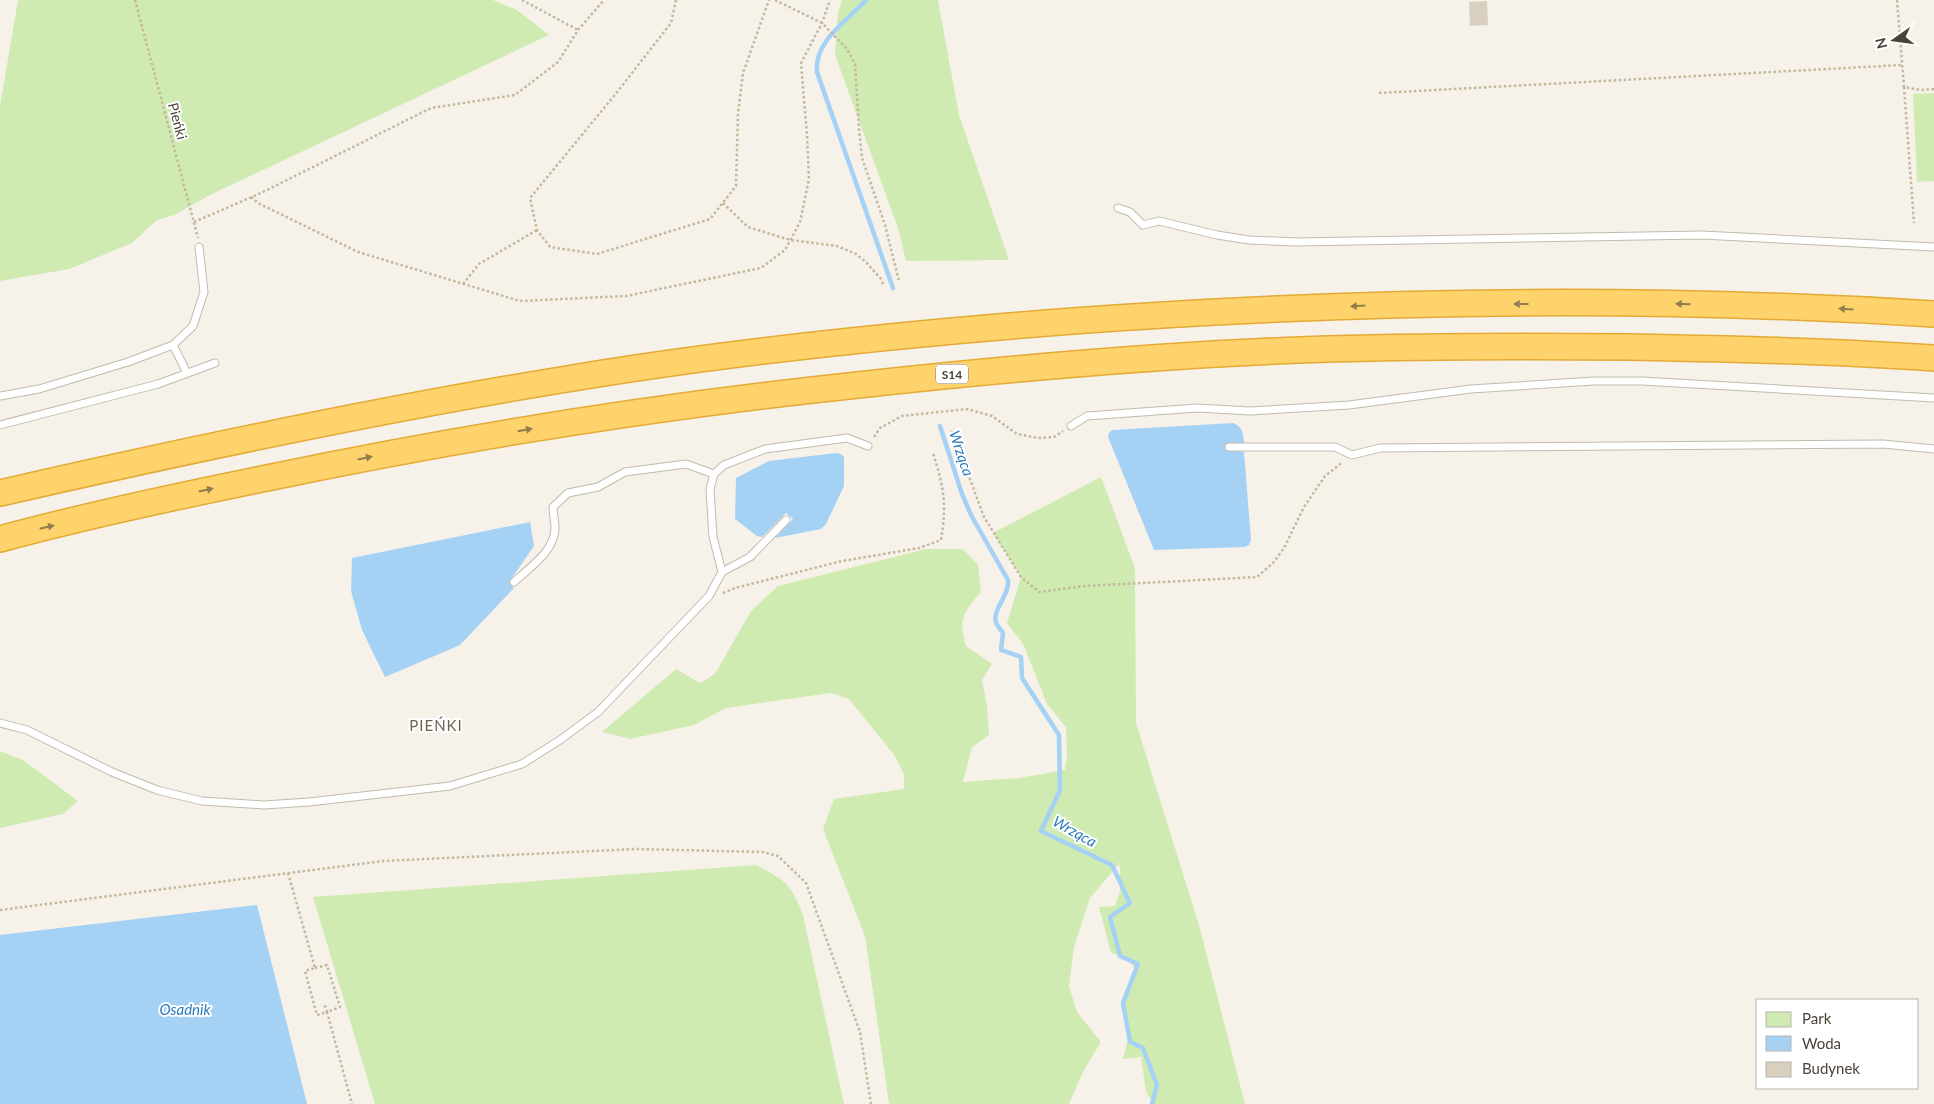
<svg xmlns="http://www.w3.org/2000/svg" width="1934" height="1104" viewBox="0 0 1934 1104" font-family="Lato,sans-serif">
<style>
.green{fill:#cfebb2}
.water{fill:#a5d1f4}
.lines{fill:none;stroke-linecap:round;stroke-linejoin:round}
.stream{stroke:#a5d1f4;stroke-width:4.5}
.building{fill:#d8cfbf}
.lane-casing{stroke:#c2bbac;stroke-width:9}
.highway-casing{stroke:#e4aa35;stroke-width:28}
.path{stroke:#c4b79c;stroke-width:2.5;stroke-dasharray:2.5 2.5;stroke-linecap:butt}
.lane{stroke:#fff;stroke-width:7}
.highway{stroke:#ffd36c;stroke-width:25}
.oneway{fill:#927d4c}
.labels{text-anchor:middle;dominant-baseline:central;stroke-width:4;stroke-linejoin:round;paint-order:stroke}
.shield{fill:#fff;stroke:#807b73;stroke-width:1}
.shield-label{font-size:12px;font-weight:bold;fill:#4a4337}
.street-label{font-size:14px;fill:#4a4337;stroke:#fff}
.water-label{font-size:15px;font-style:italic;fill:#2b7abc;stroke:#fff}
.neighbourhood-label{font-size:15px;letter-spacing:1px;fill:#6d624e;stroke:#fff}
</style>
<rect width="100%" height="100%" fill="#f6f2ea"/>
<path class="green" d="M 18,0 L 493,0 L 517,10 L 549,35 L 212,194 L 174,215 L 157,220 L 132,243 L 69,269 L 0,281 L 0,106 Z
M 842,0 L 938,0 L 959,115 L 1009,260 L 906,261 L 899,231 L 835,55 L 838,12 Z
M 1934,93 L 1934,181 L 1917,182 L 1913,94 Z
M 1101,477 L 1135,568 L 1136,723 L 1199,925 L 1245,1104 L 1153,1104 L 1146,1091 L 1141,1057 L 1123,1059 L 1130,1030 L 1123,996 L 1136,970 L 1128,958 L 1111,953 L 1099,907 L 1115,906 L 1120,891 L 1120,867 L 1118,865 L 1090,898 L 1074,947 L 1069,986 L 1077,1012 L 1101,1042 L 1084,1070 L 1069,1104 L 889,1104 L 865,936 L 823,829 L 834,799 L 904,789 L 904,774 L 895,756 L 849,699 L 831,693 L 726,708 L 694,725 L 630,739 L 602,732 L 676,669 L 700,683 L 715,674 L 751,611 L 778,586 L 926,549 L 963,549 L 978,565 L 981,592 C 963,613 958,618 966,646 L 992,664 L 982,680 L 987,706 L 989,735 L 972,747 L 963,782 L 1019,778 L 1065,770 L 1067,757 L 1066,727 L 1047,704 L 1023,644 L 1007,623 L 1021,577 L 993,533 Z
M 0,751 L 23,760 L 78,801 L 63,814 L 0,828 Z
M 756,865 C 786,881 790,882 803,915 L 844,1104 L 375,1104 L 313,897 Z"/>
<path class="water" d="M 1233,423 C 1243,427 1243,433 1244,443 L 1227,444 L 1227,450 L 1244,452 L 1251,540 L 1249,545 L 1245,547 L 1154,550 L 1108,437 L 1109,433 L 1112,430 Z
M 836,453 L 841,454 L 844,457 L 844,486 L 826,524 L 821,529 L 775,538 L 793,519 L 786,513 L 762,537 L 757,536 L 735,519 L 736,478 L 769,461 Z
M 530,522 L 534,546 L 509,582 L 514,588 L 460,645 L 385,677 L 362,630 L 351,591 L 352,558 Z
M 257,905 L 307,1104 L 0,1104 L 0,935 Z"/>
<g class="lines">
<path class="stream" d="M 866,0 C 847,21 814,41 817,72 L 893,288
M 940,426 L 962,494 L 971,515 L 1008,580 C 1010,595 992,610 996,622 C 997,626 1001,630 1003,633 L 1001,650 L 1021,657 L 1022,678 L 1059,735 L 1060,790 L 1041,831 L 1112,865 L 1130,903 L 1110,917 L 1120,956 L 1138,964 L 1123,1003 L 1130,1042 L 1143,1048 L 1157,1085 L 1152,1104"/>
</g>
<path class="building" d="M 1487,1 L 1488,25 L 1470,26 L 1469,2 Z"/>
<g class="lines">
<defs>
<path id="lane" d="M 1118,208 L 1130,212 L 1143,225 L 1159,221 L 1217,235 L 1249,240 L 1297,242 L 1702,235 L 1934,247
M 173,345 L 187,373
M 0,396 L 39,389 L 128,362 L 173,345 L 193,326 L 204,292 L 199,247
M 0,425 L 158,384 L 215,363
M 1071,426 L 1087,416 L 1197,408 L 1250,411 L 1349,405 L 1471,389 L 1594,381 L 1642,381 L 1934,398
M 1229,447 L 1335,447 L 1352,455 L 1380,448 L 1883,444 L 1934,449
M 722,572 L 713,537 L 710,489 L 714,474 L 724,465 L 765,449 L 847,438 L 868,446
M 514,582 C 530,567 555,551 555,528 C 555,521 553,514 553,507 L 568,493 L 598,487 L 625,472 L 686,464 L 714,474
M 0,723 L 27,730 L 112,772 L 157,790 L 202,801 L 264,805 L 309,802 L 450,786 L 522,764 L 560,740 L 598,712 L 709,596 L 722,572 L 750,557 L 786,520"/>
<path id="highway" d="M 0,493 C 188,450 376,410 567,379 C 734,351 903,334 1073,321 C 1359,300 1647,296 1934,314
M 0,539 C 88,515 178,496 267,478 C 463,437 659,406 858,385 C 1013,368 1170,354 1327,349 C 1428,346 1529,346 1630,347 C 1732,349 1833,351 1934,358"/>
</defs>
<use href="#lane" class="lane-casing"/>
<use href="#highway" class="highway-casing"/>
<path class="path" d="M 135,0 L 198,238
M 522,0 L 578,30
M 676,0 L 671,23 L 614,96 L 530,198 L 537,230 L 550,247 L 597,254 L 710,219 L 736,186 L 738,114 L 743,73 L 769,0
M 775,0 L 822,23 L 847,49 L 855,64 L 859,129 L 862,158 L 885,225 L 899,281
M 1897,0 L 1904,87 L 1920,90 L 1934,89
M 1904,87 L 1914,223
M 1379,93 L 1902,65
M 251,197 L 258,203 L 358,252 L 520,301 L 626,296 L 761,268 L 785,250 L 800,222 L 809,179 L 807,135 L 801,63 L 822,23 L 830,0
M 723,203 L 748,227 L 790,240 L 837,246 L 856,254 L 866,262 L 881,279 L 884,286
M 194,222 L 263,192 L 431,108 L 515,95 L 558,62 L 578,30 L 604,0
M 463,284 L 479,264 L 537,230
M 952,431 L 984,517 L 1021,577 L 1039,592 L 1085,586 L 1257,577 L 1273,563 L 1284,548 L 1304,507 L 1325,476 L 1343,462
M 874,437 L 880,428 L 902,416 L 967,409 L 992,416 L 1017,434 L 1038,438 L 1054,437 L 1063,431
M 723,593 L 735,588 L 842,561 L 919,548 L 941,540 C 947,504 944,488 933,453
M 288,873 L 315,968 L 305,971 L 317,1015 L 327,1012 L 352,1104
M 0,910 L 383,861 L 636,849 L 763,852 L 778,856 L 806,883 L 860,1032 L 871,1104
M 315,968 L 327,965 L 340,1007 L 327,1012 L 324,1003"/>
<use href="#lane" class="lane"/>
<use href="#highway" class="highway"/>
</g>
<defs><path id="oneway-solid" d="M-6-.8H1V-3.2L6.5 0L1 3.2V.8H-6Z" transform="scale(1.25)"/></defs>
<g class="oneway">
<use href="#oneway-solid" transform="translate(1521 304) rotate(180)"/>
<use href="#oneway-solid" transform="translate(1683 304) rotate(-179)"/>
<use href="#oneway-solid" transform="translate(1358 306) rotate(177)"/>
<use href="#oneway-solid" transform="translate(1846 309) rotate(-177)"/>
<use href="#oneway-solid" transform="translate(525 430) rotate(-10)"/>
<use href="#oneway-solid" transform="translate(365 458) rotate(-12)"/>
<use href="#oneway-solid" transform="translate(206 490) rotate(-12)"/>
<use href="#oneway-solid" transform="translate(47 527) rotate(-13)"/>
</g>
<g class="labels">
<rect class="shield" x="936" y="364.5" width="32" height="19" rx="4"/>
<g class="shield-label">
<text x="952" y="374">S14</text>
</g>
<g class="street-label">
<text transform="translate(178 121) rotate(75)">Pieńki</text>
</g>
<g class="water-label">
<text transform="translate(962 453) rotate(71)">Wrząca</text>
<text transform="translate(1075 831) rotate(29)">Wrząca</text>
<text x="185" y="1009">Osadnik</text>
</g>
<g class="neighbourhood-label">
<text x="436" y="725">PIEŃKI</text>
</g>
</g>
<rect x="1756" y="999" width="162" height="90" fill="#ffffff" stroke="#b7b4af"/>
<rect x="1766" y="1012" width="25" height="15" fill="#cfebb2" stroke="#b7b4af"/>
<text x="1802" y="1024" font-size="15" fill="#4a4337">Park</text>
<rect x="1766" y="1036" width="25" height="15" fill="#a5d1f4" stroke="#b7b4af"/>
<text x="1802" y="1049" font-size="15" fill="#4a4337">Woda</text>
<rect x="1766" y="1062" width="25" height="15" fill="#d8cfbf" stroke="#b7b4af"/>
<text x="1802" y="1074" font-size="15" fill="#4a4337">Budynek</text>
<g transform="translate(1894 40) rotate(256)" stroke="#ffffff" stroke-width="4" paint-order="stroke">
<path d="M0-4L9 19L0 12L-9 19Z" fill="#4a4337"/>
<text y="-8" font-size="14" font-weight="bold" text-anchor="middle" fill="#4a4337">N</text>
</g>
</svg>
